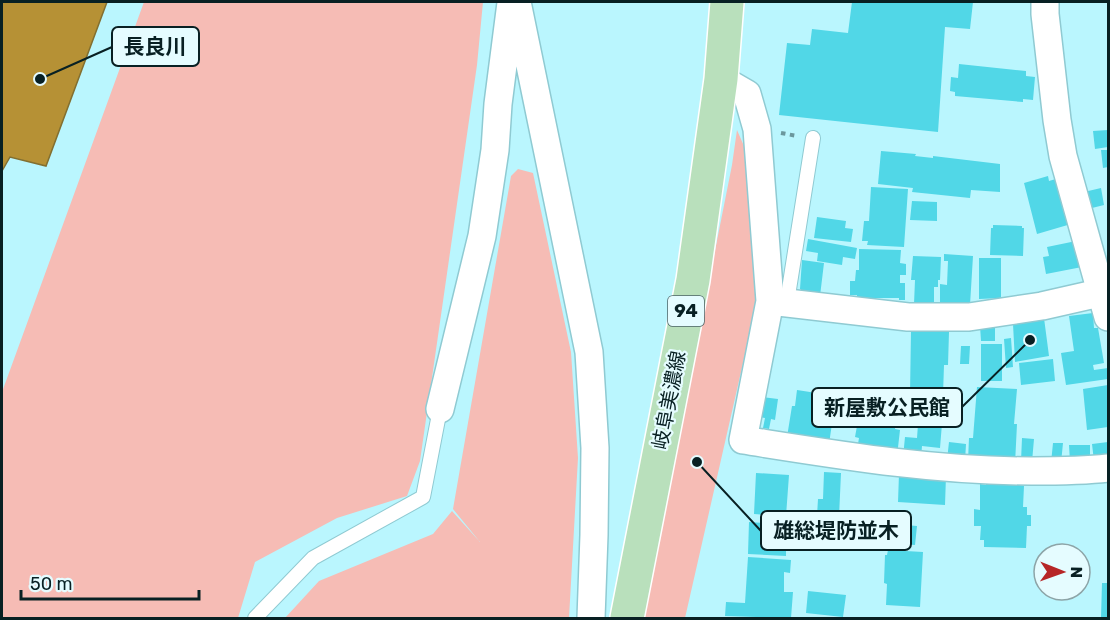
<svg xmlns="http://www.w3.org/2000/svg" width="1110" height="620" viewBox="0 0 1110 620" font-family="Rubik,'Noto Sans JP',sans-serif">
<style>
.green{fill:#f6bcb5}
.water{fill:#b69135;stroke:#826f30;stroke-width:1.5}
.building{fill:#51d7e7}
.lines{fill:none;stroke-linecap:round;stroke-linejoin:round}
.lane-casing{stroke:#8fcad2;stroke-width:16}
.street-casing{stroke:#8fcad2;stroke-width:30}
.primary-casing{stroke:#fff;stroke-width:36}
.path{stroke:#6b979d;stroke-width:4;stroke-dasharray:4.5 4.5;stroke-linecap:butt}
.lane{stroke:#fff;stroke-width:14}
.street{stroke:#fff;stroke-width:27}
.primary{stroke:#b9e0bc;stroke-width:33}
.labels{text-anchor:middle;dominant-baseline:central;stroke-width:4.5;stroke-linejoin:round;paint-order:stroke}
.shield{fill:#e5fcff;stroke:#4a6265;stroke-width:1.5}
.shield-label{font-size:18px;font-weight:bold;fill:#082023}
.street-label{font-size:20px;fill:#082023;stroke:#e5fcff}
.leader{fill:none;stroke:#082023;stroke-width:2}
.callout-dot{fill:#082023;stroke:#e5fcff;stroke-width:2}
.callout{fill:#e5fcff;stroke:#082023;stroke-width:2}
.callout-label{font-size:21px;text-anchor:middle;font-weight:bold;fill:#082023}
</style>
<rect width="100%" height="100%" fill="#baf6fe"/>
<path class="green" d="M 144,2 L 483,2 L 477,65 L 420,461 L 407,496 L 337,518 L 255,562 L 238,618 L 2,618 L 2,392 Z
M 737,130 L 747,153 L 756,306 L 685,618 L 642,618 L 732,165 Z
M 518,169 L 533,173 L 571,352 L 578,458 L 569,618 L 285,618 L 319,581 L 433,534 L 452,511 L 480,542 L 453,509 L 511,176 Z"/>
<path class="water" d="M 2,2 L 107,2 L 46,166 L 10,157 L 2,171 Z"/>
<path class="building" d="M 852,2 L 973,2 L 970,29 L 945,27 L 938,132 L 779,115 L 787,43 L 810,45 L 812,29 L 848,33 Z
M 959,64 L 1026,71 L 1026,76 L 1035,77 L 1033,100 L 1023,99 L 1023,102 L 955,96 L 955,92 L 950,91 L 951,77 L 958,78 Z
M 1108,130 L 1108,147 L 1095,149 L 1093,131 Z
M 1101,150 L 1108,150 L 1108,167 L 1103,168 Z
M 881,151 L 916,154 L 915,156 L 933,158 L 933,156 L 1000,164 L 1000,192 L 971,190 L 970,198 L 912,192 L 913,188 L 878,184 Z
M 1048,176 L 1049,181 L 1059,178 L 1071,224 L 1037,234 L 1024,183 Z
M 871,187 L 908,189 L 904,247 L 867,245 L 868,241 L 862,241 L 864,221 L 869,221 Z
M 1101,188 L 1104,205 L 1088,209 L 1084,192 Z
M 912,201 L 937,202 L 937,221 L 910,220 Z
M 817,217 L 846,221 L 845,228 L 853,229 L 851,242 L 814,238 Z
M 993,225 L 1022,226 L 1022,228 L 1024,228 L 1023,256 L 990,255 L 991,228 L 993,228 Z
M 808,239 L 857,248 L 855,259 L 843,257 L 842,265 L 817,261 L 818,253 L 806,251 Z
M 1076,241 L 1082,267 L 1046,274 L 1043,257 L 1049,256 L 1047,247 Z
M 859,249 L 901,250 L 900,263 L 906,264 L 906,275 L 900,275 L 900,283 L 905,283 L 905,300 L 899,300 L 899,298 L 857,298 L 857,295 L 850,295 L 850,281 L 855,281 L 856,270 L 859,270 Z
M 944,254 L 973,256 L 970,305 L 940,303 L 940,284 L 947,285 L 948,261 L 944,261 Z
M 913,256 L 941,257 L 940,280 L 938,280 L 938,287 L 934,287 L 934,305 L 914,304 L 915,280 L 911,280 Z
M 979,258 L 1001,258 L 1001,298 L 979,299 Z
M 802,260 L 824,263 L 820,296 L 806,295 L 800,289 Z
M 1093,313 L 1094,328 L 1098,328 L 1104,363 L 1093,365 L 1094,370 L 1108,368 L 1108,379 L 1066,385 L 1061,353 L 1074,351 L 1069,316 Z
M 1044,318 L 1049,356 L 1015,362 L 1013,324 Z
M 995,325 L 995,341 L 981,341 L 980,326 Z
M 911,331 L 949,332 L 948,365 L 944,365 L 943,395 L 910,394 Z
M 1011,338 L 1013,367 L 1006,368 L 1004,339 Z
M 981,344 L 1002,344 L 1002,381 L 981,381 Z
M 961,346 L 970,346 L 969,364 L 960,364 Z
M 1053,359 L 1055,381 L 1021,385 L 1019,363 Z
M 1108,385 L 1108,427 L 1087,430 L 1083,389 Z
M 977,387 L 1017,389 L 1014,424 L 1017,424 L 1015,464 L 968,461 L 969,438 L 973,438 Z
M 797,390 L 836,396 L 829,444 L 787,437 L 792,406 L 795,406 Z
M 762,397 L 778,399 L 775,420 L 771,419 L 769,429 L 763,428 L 765,418 L 759,417 Z
M 920,397 L 944,399 L 940,448 L 922,446 L 921,458 L 903,457 L 905,437 L 917,438 Z
M 865,400 L 898,404 L 895,429 L 900,430 L 897,456 L 857,450 L 859,438 L 855,437 L 857,426 L 861,427 Z
M 1022,438 L 1034,439 L 1032,462 L 1021,461 Z
M 949,442 L 966,444 L 965,461 L 947,460 Z
M 1108,442 L 1108,460 L 1094,461 L 1092,444 Z
M 1053,443 L 1063,443 L 1061,463 L 1051,463 Z
M 1069,445 L 1090,445 L 1090,462 L 1070,462 Z
M 824,472 L 841,473 L 839,517 L 817,516 L 818,499 L 823,499 Z
M 756,473 L 789,475 L 786,516 L 754,514 Z
M 899,474 L 946,476 L 945,505 L 898,502 Z
M 986,482 L 1019,483 L 1019,485 L 1024,486 L 1023,507 L 1027,507 L 1027,515 L 1031,515 L 1031,526 L 1027,526 L 1026,548 L 984,547 L 984,540 L 980,540 L 981,526 L 974,526 L 974,509 L 980,510 L 980,484 L 986,485 Z
M 844,511 L 870,513 L 867,547 L 840,544 Z
M 749,522 L 783,524 L 782,541 L 786,541 L 786,556 L 748,554 Z
M 881,523 L 917,526 L 915,545 L 879,542 Z
M 888,550 L 923,552 L 920,607 L 886,605 L 887,584 L 884,583 L 885,555 L 887,555 Z
M 748,557 L 791,560 L 790,573 L 784,572 L 784,592 L 793,592 L 791,618 L 725,616 L 726,602 L 745,603 Z
M 1102,583 L 1108,583 L 1108,618 L 1101,618 Z
M 808,591 L 846,595 L 843,617 L 806,613 Z"/>
<g class="lines">
<defs>
<path id="lane" d="M 787,302 L 813,138
M 255,618 L 313,558 L 423,497 L 440,409"/>
<path id="street" d="M 517,2 L 589,352 L 595,448 L 594,535 L 591,618
M 1045,2 L 1045,14 L 1057,120 L 1063,156 L 1108,317
M 721,79 L 747,94 L 757,129 L 770,301 L 743,440 C 839,455 933,471 1031,471 C 1057,471 1082,471 1108,468
M 770,301 L 908,317 L 969,317 L 1042,306 L 1108,291
M 440,409 L 482,236 L 495,150 L 498,104 L 511,3"/>
<path id="primary" d="M 627,618 L 693,280 L 721,79 L 727,2"/>
</defs>
<use href="#lane" class="lane-casing"/>
<use href="#street" class="street-casing"/>
<use href="#primary" class="primary-casing"/>
<path class="path" d="M 781,133 L 797,136"/>
<use href="#lane" class="lane"/>
<use href="#street" class="street"/>
<use href="#primary" class="primary"/>
</g>
<g class="labels">
<rect class="shield" x="668" y="296" width="36" height="30" rx="4.5"/>
<g class="shield-label">
<text x="686" y="311">94</text>
</g>
<g class="street-label">
<text transform="translate(669 400) rotate(-79)">岐阜美濃線</text>
</g>
</g>
<path class="leader" d="M40 79L112 47M1030 340L962 407M697 462L761 531"/>
<g class="callout-dot">
<circle cx="40" cy="79" r="6"/>
<circle cx="1030" cy="340" r="6"/>
<circle cx="697" cy="462" r="6"/>
</g>
<g class="callout">
<rect x="112" y="27" width="87" height="39" rx="6"/>
<rect x="812" y="388" width="150" height="39" rx="6"/>
<rect x="761" y="511" width="150" height="39" rx="6"/>
</g>
<g class="callout-label">
<text x="155" y="54">長良川</text>
<text x="887" y="415">新屋敷公民館</text>
<text x="836" y="538">雄総堤防並木</text>
</g>
<rect width="1110" height="620" fill="none" stroke="#082023" stroke-width="6"/>
<g transform="translate(1062 572) rotate(91)"><circle r="28" fill="#e5fcff" stroke="#8da4a7" stroke-width="1.5"/>
<path d="M0-4.5L10 22L0 15L-10 22Z" fill="#b62627"/>
<text y="-9" font-size="16" font-weight="bold" text-anchor="middle" fill="#082023">N</text>
</g>
<path d="M21 590v9h178v-9" fill="none" stroke="#082023" stroke-width="3"/>
<text x="30" y="590" font-size="18" fill="#082023" stroke="#e5fcff" stroke-width="4.5" paint-order="stroke">50 m</text>
</svg>
